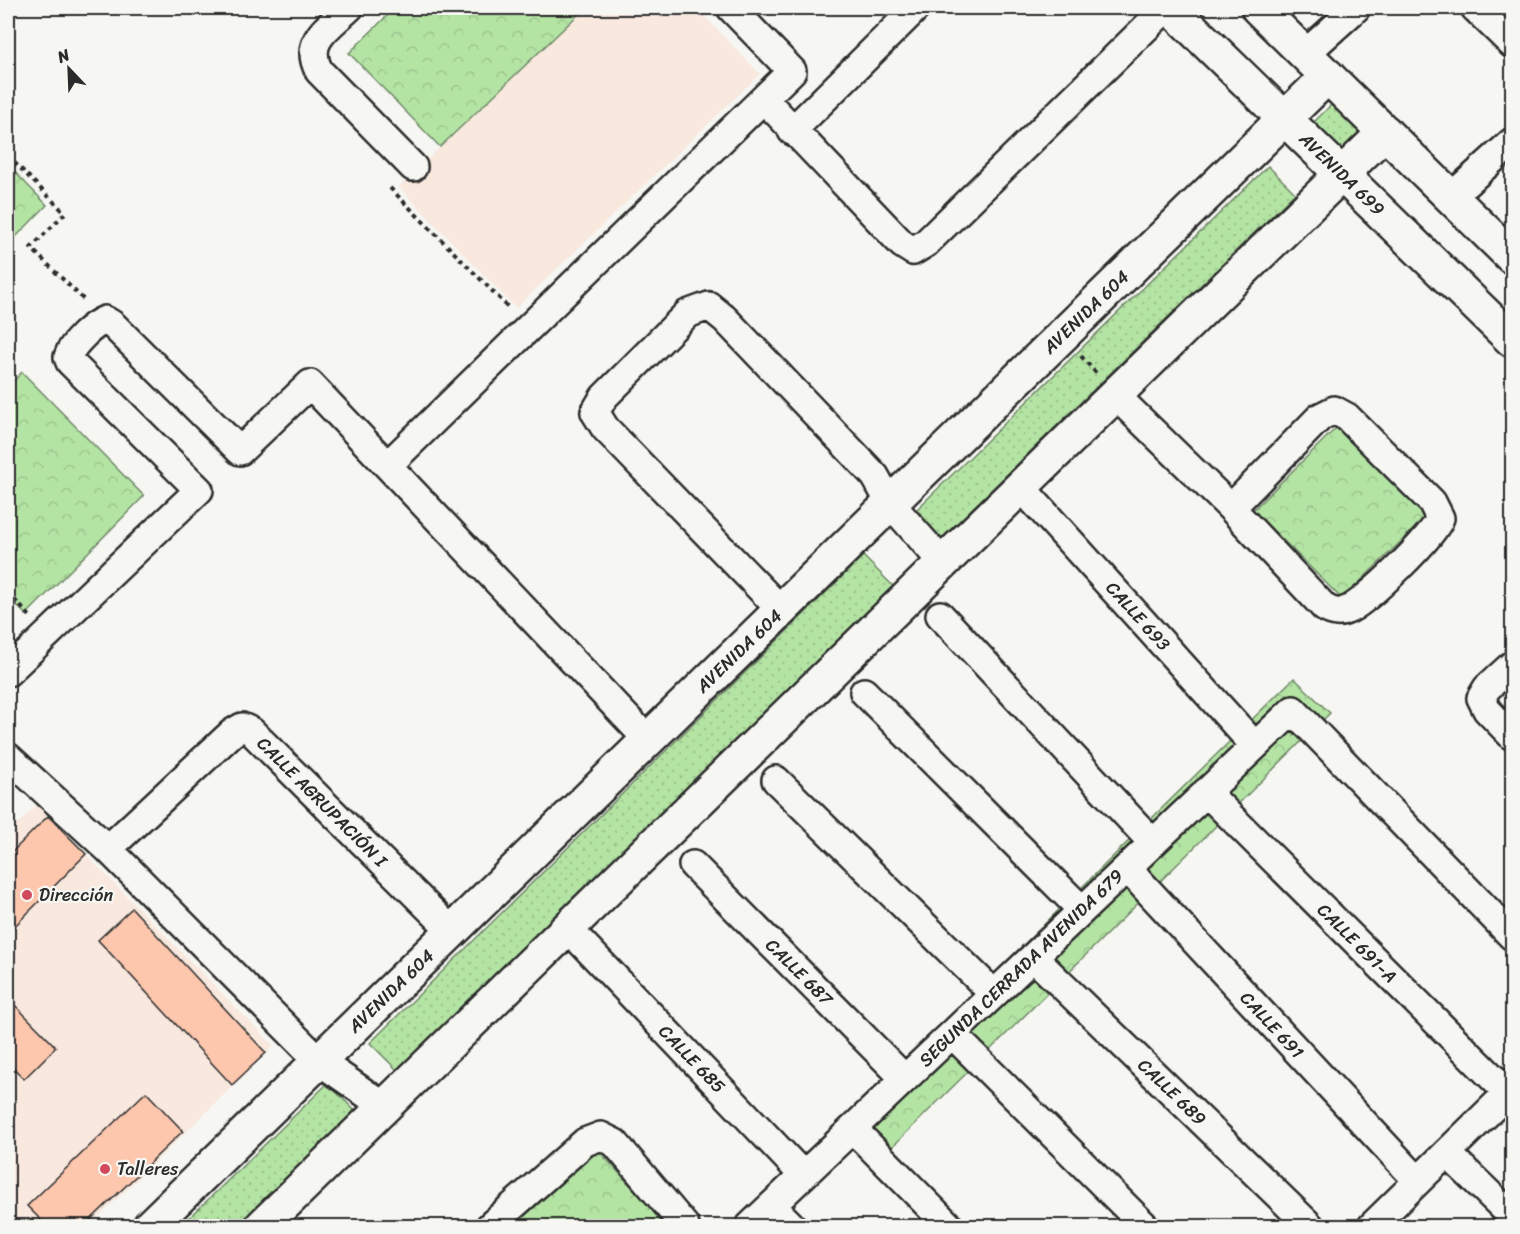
<svg xmlns="http://www.w3.org/2000/svg" width="1520" height="1234" viewBox="0 0 1520 1234" font-family="Sriracha,sans-serif">
<style>
.built{fill:#f8e8de}
.grass{fill:url(#grass-dots);stroke:#708868;stroke-width:1.5}
.park{fill:url(#park-crowns);stroke:#708868;stroke-width:1.5}
.building{fill:#fdc7ae;stroke:#2b2b2b;stroke-width:1.5}
.lines{fill:none;stroke-linecap:round;stroke-linejoin:round}
.street-casing{stroke:#2b2b2b;stroke-width:32}
.secondary-casing{stroke:#2b2b2b;stroke-width:38}
.path{stroke:#2b2b2b;stroke-width:4;stroke-dasharray:4.5 4.5;stroke-linecap:butt}
.street{stroke:#f6f6f2;stroke-width:27}
.secondary{stroke:#f6f6f2;stroke-width:33}
.poi-dot{fill:#d1495b;stroke:#f6f6f2;stroke-width:2}
.labels{text-anchor:middle;dominant-baseline:central;stroke-width:4.5;stroke-linejoin:round;paint-order:stroke}
.street-label{font-size:18px;fill:#2b2b2b;stroke:#f6f6f2}
.poi-label{font-size:18px;fill:#2b2b2b;stroke:#f6f6f2;text-anchor:start}
</style>
<defs>
<pattern id="grass-dots" width="8" height="8" patternUnits="userSpaceOnUse" patternTransform="scale(1.5)"><rect width="8" height="8" fill="#b4e4a4"/><path d="M2 2h.1M6 6h.1" fill="none" stroke="#9bc48d" stroke-width="1.8" stroke-linecap="round"/></pattern>
<pattern id="park-crowns" width="20" height="18" patternUnits="userSpaceOnUse" patternTransform="scale(1.5)"><rect width="20" height="18" fill="#b4e4a4"/><path d="M2 6a3 3 0 1 1 6 0M12 15a3 3 0 1 1 6 0" fill="none" stroke="#9bc48d"/></pattern>
</defs>
<rect width="100%" height="100%" fill="#f6f6f2"/>
<filter id="ink" filterUnits="userSpaceOnUse"><feTurbulence type="fractalNoise" baseFrequency=".0167" numOctaves="2"/><feDisplacementMap in="SourceGraphic" scale="12" xChannelSelector="R" yChannelSelector="G"/><feConvolveMatrix kernelMatrix="1 2 1 2 8 2 1 2 1" color-interpolation-filters="sRGB"/></filter>
<g filter="url(#ink)">
<path class="built" d="M 585,8 L 696,8 L 760,74 L 516,308 L 399,187 Z
M 37,805 L 274,1046 L 89,1226 L 23,1226 L 8,1210 L 8,833 Z"/>
<path class="grass" d="M 1332,104 L 1360,131 L 1333,158 L 1305,131 Z
M 1268,166 L 1295,193 L 940,540 L 913,513 Z
M 863,556 L 896,589 L 403,1076 L 370,1043 Z
M 328,1083 L 357,1113 L 241,1226 L 181,1226 Z"/>
<path class="park" d="M 395,8 L 585,8 L 440,147 L 349,53 Z
M 8,165 L 47,205 L 8,245 Z
M 22,372 L 144,496 L 26,615 L 8,597 L 8,387 Z
M 1339,425 L 1428,515 L 1342,599 L 1253,510 Z
M 1294,678 L 1330,713 L 888,1151 L 852,1114 Z
M 597,1149 L 667,1225 L 665,1226 L 513,1226 Z"/>
<path class="building" d="M 48,816 L 86,854 L 8,933 L 8,856 Z
M 132,908 L 266,1053 L 232,1085 L 98,940 Z
M 8,998 L 56,1047 L 24,1079 L 8,1062 Z
M 146,1092 L 183,1131 L 84,1226 L 47,1226 L 27,1206 Z"/>
<g class="lines">
<defs>
<path id="street" d="M 349,8 C 329,27 303,41 319,71 L 413,167
M 1475,8 L 1512,44
M 1305,54 L 1356,8
M 764,99 L 902,244 L 913,251 L 926,243 L 1166,8
M 792,131 L 916,8
M 1451,197 L 1512,142
M 1115,395 L 1231,508 L 1325,608 C 1333,612 1339,614 1347,610 C 1364,604 1435,535 1440,518 L 1432,502 L 1347,417 L 1334,410 L 1320,417 L 1231,508
M 388,465 L 792,71 L 731,8
M 1021,487 L 1255,746
M 781,610 L 605,428 L 595,412 L 604,397 L 687,314 L 709,306 L 725,319 L 875,476 L 890,503 L 943,563
M 940,615 L 1153,843
M 1512,665 L 1487,688 L 1481,698 L 1487,710 L 1512,736
M 8,672 L 199,490 L 70,362 L 68,357 C 72,344 92,325 105,320 L 113,325 L 240,451 L 310,384 L 648,740
M 864,692 L 1082,910
M 8,757 L 108,849 L 319,1061 L 385,1107
M 776,780 L 994,994
M 1206,792 L 1508,1093
M 108,849 L 232,733 L 242,727 L 251,731 L 452,931
M 693,865 L 905,1079
M 1127,868 L 1418,1181
M 581,942 L 803,1175
M 1033,957 L 1310,1226
M 952,1034 L 1145,1226
M 853,1129 L 949,1226
M 1447,1153 L 1512,1216
M 772,1206 L 792,1226
M 490,1226 L 585,1142 L 601,1136 L 615,1143 L 685,1226
M 750,1226 L 1293,710 L 1512,936
M 1372,1226 L 1512,1089"/>
<path id="secondary" d="M 1171,8 L 1512,340
M 1258,8 L 1512,257
M 150,1226 L 1328,76
M 262,1226 L 1385,132"/>
</defs>
<use href="#street" class="street-casing"/>
<use href="#secondary" class="secondary-casing"/>
<path class="path" d="M 8,156 L 65,213 L 31,248 L 85,301
M 390,188 L 510,309
M 1081,356 L 1096,373
M 8,593 L 30,616"/>
<use href="#street" class="street"/>
<use href="#secondary" class="secondary"/>
</g>
</g>
<g class="poi-dot">
<circle cx="27" cy="895" r="6"/>
<circle cx="105" cy="1169" r="6"/>
</g>
<g class="labels">
<g class="street-label">
<text transform="translate(1342 174) rotate(44)">AVENIDA 699</text>
<text transform="translate(1086 312) rotate(-44)">AVENIDA 604</text>
<text transform="translate(1138 616) rotate(48)">CALLE 693</text>
<text transform="translate(739 651) rotate(-44)">AVENIDA 604</text>
<text transform="translate(322 802) rotate(45)">CALLE AGRUPACIÓN I</text>
<text transform="translate(1357 943) rotate(45)">CALLE 691-A</text>
<text transform="translate(1021 968) rotate(-44)">SEGUNDA CERRADA AVENIDA 679</text>
<text transform="translate(799 972) rotate(45)">CALLE 687</text>
<text transform="translate(391 991) rotate(-44)">AVENIDA 604</text>
<text transform="translate(1272 1025) rotate(47)">CALLE 691</text>
<text transform="translate(692 1059) rotate(46)">CALLE 685</text>
<text transform="translate(1172 1092) rotate(44)">CALLE 689</text>
</g>
<g class="poi-label">
<text x="39" y="895">Dirección</text>
<text x="117" y="1169">Talleres</text>
</g>
</g>
<rect width="1520" height="1234" fill="none" stroke="#f6f6f2" stroke-width="30"/>
<rect x="15" y="15" width="1490" height="1204" fill="none" stroke="#2b2b2b" stroke-width="2" filter="url(#ink)"/>
<g transform="translate(69 69) rotate(337)" stroke="#f6f6f2" stroke-width="4.5" paint-order="stroke">
<path d="M0-4.5L10 22L0 15L-10 22Z" fill="#2b2b2b"/>
<text y="-9" font-size="16" font-weight="bold" text-anchor="middle" fill="#2b2b2b">N</text>
</g>
</svg>
